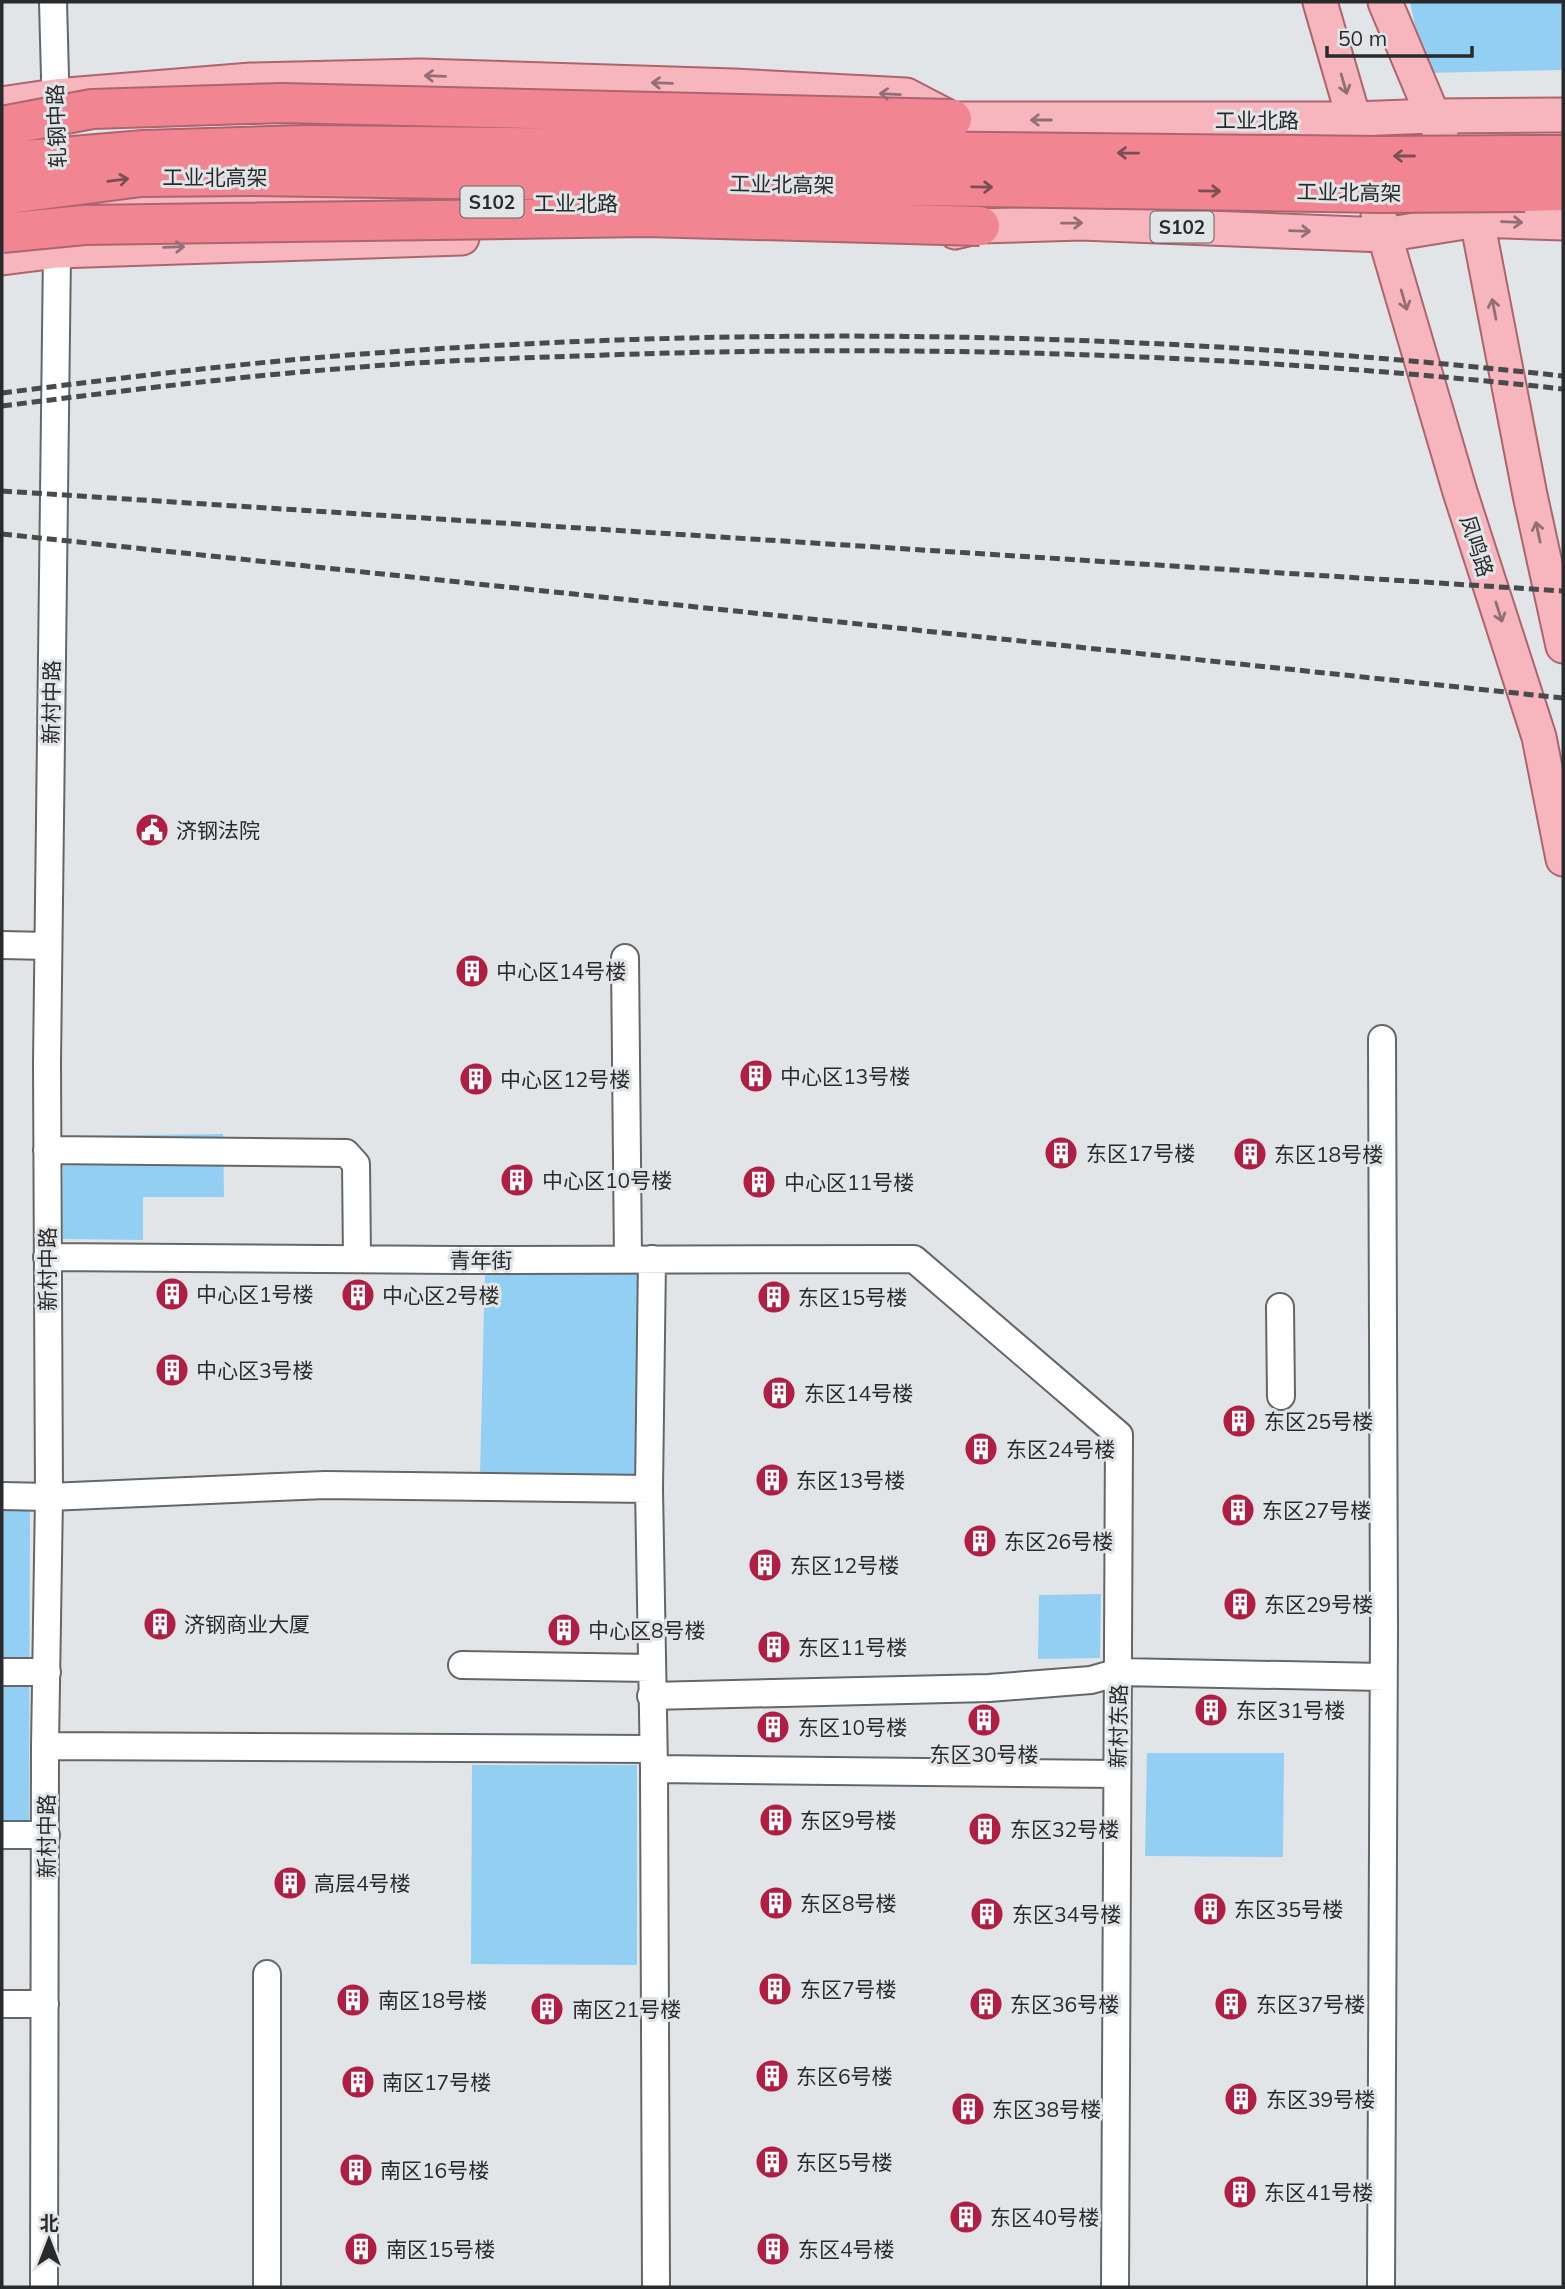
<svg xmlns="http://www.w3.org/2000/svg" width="1565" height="2289" viewBox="0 0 1565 2289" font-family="Mulish,'Noto Sans SC',sans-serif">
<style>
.green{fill:#93cff3}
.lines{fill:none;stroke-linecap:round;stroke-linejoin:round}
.minor-casing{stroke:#646769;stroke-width:30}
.major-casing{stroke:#ac656e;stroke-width:37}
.highway-casing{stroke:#ac656e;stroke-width:42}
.minor{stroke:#fff;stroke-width:26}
.major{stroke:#f7b6be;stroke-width:33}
.highway{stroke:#f28592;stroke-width:38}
.rail{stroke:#484a4b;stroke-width:5;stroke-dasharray:10 5;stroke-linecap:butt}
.highway-bridge-casing{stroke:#ac656e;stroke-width:42;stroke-linecap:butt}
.highway-bridge{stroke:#f28592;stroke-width:38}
.oneway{stroke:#907074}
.oneway2{stroke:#794e54}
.labels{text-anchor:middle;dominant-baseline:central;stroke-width:6;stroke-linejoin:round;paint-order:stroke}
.shield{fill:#e2e5e7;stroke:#606263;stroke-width:2}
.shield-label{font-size:19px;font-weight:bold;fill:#292a2b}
.street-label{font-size:21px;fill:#292a2b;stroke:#e2e5e7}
.poi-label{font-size:21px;fill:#292a2b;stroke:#e2e5e7;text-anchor:start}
</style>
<rect width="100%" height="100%" fill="#e2e5e7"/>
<path class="green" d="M 1410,2 L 1563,2 L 1563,70 L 1425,73 Z
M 223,1134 L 224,1197 L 143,1197 L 143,1240 L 63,1239 L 63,1136 Z
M 485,1267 L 648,1270 L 643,1480 L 480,1476 Z
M 2,1505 L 30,1505 L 29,1833 L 2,1833 Z
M 1101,1594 L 1100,1658 L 1038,1659 L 1039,1595 Z
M 1147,1753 L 1284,1753 L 1283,1857 L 1145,1856 Z
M 472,1765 L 637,1765 L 637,1965 L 471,1964 Z"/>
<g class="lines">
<defs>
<path id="minor" d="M 53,2 L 56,115
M 2,945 L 48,946
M 625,958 L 628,1259
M 47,1150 L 346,1153 L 356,1164 L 357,1258
M 47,1257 L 458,1260 L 914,1259 L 1119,1435 L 1115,2287
M 652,1259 L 649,1489 L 654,1769 L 656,2287
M 1280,1307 L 1281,1396
M 2,1496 L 49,1497 L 325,1485 L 649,1489
M 462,1665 L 651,1668
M 2,1672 L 47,1672
M 651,1696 L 989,1688 L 1091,1680 L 1119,1672 L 1383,1677
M 45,1746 L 651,1749
M 654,1769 L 1117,1774
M 2,1835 L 46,1835
M 267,1974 L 267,2284
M 2,2004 L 45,2004
M 44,2287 L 45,1746 L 49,1497 L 47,1063 L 58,171
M 1381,2287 L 1384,1629 L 1382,1039"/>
<path id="major" d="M 1320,2 L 1360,140
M 1385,2 L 1441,135
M 2,104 L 55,96 L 251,80 L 420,76 L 734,86 L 906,95 L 952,119
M 926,124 L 952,119 L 1354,119 L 1432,116 L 1563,115
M 1469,201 L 1477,220 L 1530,495 L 1563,646
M 87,209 L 170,202 L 404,202
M 1378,213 L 1460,492 L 1539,737 L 1563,859
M 955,232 L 980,226 L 1081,223 L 1384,235 L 1477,220 L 1563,223
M 2,258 L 57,251 L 462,238"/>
<path id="highway" d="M 1522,155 L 1563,155
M 1525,192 L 1563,191"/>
</defs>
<use href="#minor" class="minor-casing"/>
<use href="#major" class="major-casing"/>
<use href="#highway" class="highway-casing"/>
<use href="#minor" class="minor"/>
<use href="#major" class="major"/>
<use href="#highway" class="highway"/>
<path class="rail" d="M 2,393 C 121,378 241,363 362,354 C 762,324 1165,332 1563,376
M 2,406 C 121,391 241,376 361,367 C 443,360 524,358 605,355 C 926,344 1244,354 1563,389
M 2,491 L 1563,591
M 2,534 L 1563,698"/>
<defs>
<path id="highway-bridge" d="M 2,126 L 92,109 L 282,103 L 952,119
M 2,162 L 144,150 L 306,145 L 1381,156 L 1522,155
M 2,195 L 141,177 L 251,176 L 1381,193 L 1525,192
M 2,233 L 84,225 L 647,217 L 980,226"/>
</defs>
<use href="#highway-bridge" class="highway-bridge-casing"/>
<use href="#highway-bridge" class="highway-bridge"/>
</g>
<defs><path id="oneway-shaft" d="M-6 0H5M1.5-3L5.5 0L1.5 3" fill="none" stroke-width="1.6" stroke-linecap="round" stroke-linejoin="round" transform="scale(1.75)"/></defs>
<g class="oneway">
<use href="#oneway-shaft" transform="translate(435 76) rotate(-178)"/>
<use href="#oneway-shaft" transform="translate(662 83) rotate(-178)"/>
<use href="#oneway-shaft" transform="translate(1344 84) rotate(74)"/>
<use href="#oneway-shaft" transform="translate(890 94) rotate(-177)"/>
<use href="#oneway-shaft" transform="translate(1041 120) rotate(-180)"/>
<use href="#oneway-shaft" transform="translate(1512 222) rotate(2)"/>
<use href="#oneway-shaft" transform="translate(1072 223) rotate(-1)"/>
<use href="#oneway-shaft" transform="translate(1300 231) rotate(2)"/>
<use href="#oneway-shaft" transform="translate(174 247) rotate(-2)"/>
<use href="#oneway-shaft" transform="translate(1404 300) rotate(74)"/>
<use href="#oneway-shaft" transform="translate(1494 309) rotate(-101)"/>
<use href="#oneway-shaft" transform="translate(1538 532) rotate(-102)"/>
<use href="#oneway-shaft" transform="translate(1499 612) rotate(72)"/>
</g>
<g class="oneway2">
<use href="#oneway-shaft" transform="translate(1128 153) rotate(-179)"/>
<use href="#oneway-shaft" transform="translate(1404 156) rotate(180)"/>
<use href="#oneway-shaft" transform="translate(118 180) rotate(-7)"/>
<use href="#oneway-shaft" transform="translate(982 187) rotate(1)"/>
<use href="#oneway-shaft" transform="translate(1210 191) rotate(1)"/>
</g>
<defs>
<symbol id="civic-disc" viewBox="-11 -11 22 22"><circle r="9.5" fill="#b11e43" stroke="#e2e5e7"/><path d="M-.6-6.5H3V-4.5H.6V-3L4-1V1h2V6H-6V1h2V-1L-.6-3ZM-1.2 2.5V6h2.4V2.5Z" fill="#fff"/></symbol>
<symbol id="building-disc" viewBox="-11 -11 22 22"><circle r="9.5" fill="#b11e43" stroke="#e2e5e7"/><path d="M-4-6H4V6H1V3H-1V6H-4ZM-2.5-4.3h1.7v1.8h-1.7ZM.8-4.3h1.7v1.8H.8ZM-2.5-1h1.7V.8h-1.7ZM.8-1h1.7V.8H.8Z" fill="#fff"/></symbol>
</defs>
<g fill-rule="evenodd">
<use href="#civic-disc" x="133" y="811" width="38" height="38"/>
<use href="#building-disc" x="453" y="952" width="38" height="38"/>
<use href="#building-disc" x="737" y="1057" width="38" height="38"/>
<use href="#building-disc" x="457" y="1060" width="38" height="38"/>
<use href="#building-disc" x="1042" y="1134" width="38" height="38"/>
<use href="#building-disc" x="1231" y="1135" width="38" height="38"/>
<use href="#building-disc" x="498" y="1161" width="38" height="38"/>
<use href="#building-disc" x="740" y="1163" width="38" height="38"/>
<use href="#building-disc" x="153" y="1275" width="38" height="38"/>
<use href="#building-disc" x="339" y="1276" width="38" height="38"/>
<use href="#building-disc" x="755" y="1278" width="38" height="38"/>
<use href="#building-disc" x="153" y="1351" width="38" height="38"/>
<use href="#building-disc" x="760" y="1374" width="38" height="38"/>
<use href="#building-disc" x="1220" y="1402" width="38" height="38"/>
<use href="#building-disc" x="962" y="1430" width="38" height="38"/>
<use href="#building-disc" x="753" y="1461" width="38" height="38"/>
<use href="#building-disc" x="1219" y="1491" width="38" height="38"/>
<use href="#building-disc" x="961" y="1522" width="38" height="38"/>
<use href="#building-disc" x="746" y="1546" width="38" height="38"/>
<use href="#building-disc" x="1221" y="1585" width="38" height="38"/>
<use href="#building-disc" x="141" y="1605" width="38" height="38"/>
<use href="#building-disc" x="545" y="1611" width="38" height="38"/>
<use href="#building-disc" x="755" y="1628" width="38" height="38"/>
<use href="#building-disc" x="1192" y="1691" width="38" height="38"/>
<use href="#building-disc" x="965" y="1701" width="38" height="38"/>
<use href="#building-disc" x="754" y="1708" width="38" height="38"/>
<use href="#building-disc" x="757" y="1801" width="38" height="38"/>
<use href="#building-disc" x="966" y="1810" width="38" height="38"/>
<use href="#building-disc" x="271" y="1864" width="38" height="38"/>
<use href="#building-disc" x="757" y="1884" width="38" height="38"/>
<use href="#building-disc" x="1191" y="1890" width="38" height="38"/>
<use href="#building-disc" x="968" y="1895" width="38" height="38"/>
<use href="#building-disc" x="756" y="1970" width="38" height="38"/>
<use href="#building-disc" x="334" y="1981" width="38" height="38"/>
<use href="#building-disc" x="967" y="1985" width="38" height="38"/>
<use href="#building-disc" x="1212" y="1985" width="38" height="38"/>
<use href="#building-disc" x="528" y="1990" width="38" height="38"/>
<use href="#building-disc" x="753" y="2057" width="38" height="38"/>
<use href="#building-disc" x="339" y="2063" width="38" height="38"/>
<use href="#building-disc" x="1222" y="2080" width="38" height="38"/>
<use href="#building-disc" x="949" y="2090" width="38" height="38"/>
<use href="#building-disc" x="753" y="2143" width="38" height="38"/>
<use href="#building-disc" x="337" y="2151" width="38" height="38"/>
<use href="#building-disc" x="1221" y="2173" width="38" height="38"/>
<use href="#building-disc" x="947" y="2198" width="38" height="38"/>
<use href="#building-disc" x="342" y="2230" width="38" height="38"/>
<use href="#building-disc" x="754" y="2230" width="38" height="38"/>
</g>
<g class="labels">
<g class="shield">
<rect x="460.5" y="186.5" width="63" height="31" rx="5"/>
<rect x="1150.5" y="211.5" width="63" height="31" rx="5"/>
</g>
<g class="shield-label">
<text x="492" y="202">S102</text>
<text x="1182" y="227">S102</text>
</g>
<g class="street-label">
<text x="1257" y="120">工业北路</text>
<text transform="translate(56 126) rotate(-92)">轧钢中路</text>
<text x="215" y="177">工业北高架</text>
<text transform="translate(782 184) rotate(1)">工业北高架</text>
<text transform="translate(1349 192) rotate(1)">工业北高架</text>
<text x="576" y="203">工业北路</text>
<text transform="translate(1477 546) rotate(72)">凤鸣路</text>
<text transform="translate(51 702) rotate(-89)">新村中路</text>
<text x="481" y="1260">青年街</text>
<text transform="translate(47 1269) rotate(-90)">新村中路</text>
<text transform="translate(1118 1726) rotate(-89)">新村东路</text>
<text transform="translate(46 1836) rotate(-90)">新村中路</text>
</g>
<g class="poi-label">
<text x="176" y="830">济钢法院</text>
<text x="496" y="971">中心区14号楼</text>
<text x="780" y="1076">中心区13号楼</text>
<text x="500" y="1079">中心区12号楼</text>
<text x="1086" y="1153">东区17号楼</text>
<text x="1274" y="1154">东区18号楼</text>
<text x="542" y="1180">中心区10号楼</text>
<text x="784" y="1182">中心区11号楼</text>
<text x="196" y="1294">中心区1号楼</text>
<text x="382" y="1295">中心区2号楼</text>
<text x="798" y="1297">东区15号楼</text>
<text x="196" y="1370">中心区3号楼</text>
<text x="804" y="1393">东区14号楼</text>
<text x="1264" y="1421">东区25号楼</text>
<text x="1006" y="1449">东区24号楼</text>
<text x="796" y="1480">东区13号楼</text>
<text x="1262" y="1510">东区27号楼</text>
<text x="1004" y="1541">东区26号楼</text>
<text x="790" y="1565">东区12号楼</text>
<text x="1264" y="1604">东区29号楼</text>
<text x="184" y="1624">济钢商业大厦</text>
<text x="588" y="1630">中心区8号楼</text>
<text x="798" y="1647">东区11号楼</text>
<text x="1236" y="1710">东区31号楼</text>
<text x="798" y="1727">东区10号楼</text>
<text x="984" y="1754" text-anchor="middle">东区30号楼</text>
<text x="800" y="1820">东区9号楼</text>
<text x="1010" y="1829">东区32号楼</text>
<text x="314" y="1883">高层4号楼</text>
<text x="800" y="1903">东区8号楼</text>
<text x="1234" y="1909">东区35号楼</text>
<text x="1012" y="1914">东区34号楼</text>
<text x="800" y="1989">东区7号楼</text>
<text x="378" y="2000">南区18号楼</text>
<text x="1010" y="2004">东区36号楼</text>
<text x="1256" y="2004">东区37号楼</text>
<text x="572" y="2009">南区21号楼</text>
<text x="796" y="2076">东区6号楼</text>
<text x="382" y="2082">南区17号楼</text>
<text x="1266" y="2099">东区39号楼</text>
<text x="992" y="2109">东区38号楼</text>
<text x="796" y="2162">东区5号楼</text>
<text x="380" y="2170">南区16号楼</text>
<text x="1264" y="2192">东区41号楼</text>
<text x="990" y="2217">东区40号楼</text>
<text x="386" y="2249">南区15号楼</text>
<text x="798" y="2249">东区4号楼</text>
</g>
</g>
<rect width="1565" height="2289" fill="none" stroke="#292a2b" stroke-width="7"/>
<g transform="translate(49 2240)" stroke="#e2e5e7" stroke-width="5" paint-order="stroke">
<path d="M0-5L12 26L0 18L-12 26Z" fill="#292a2b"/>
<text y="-10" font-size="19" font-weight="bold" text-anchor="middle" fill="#292a2b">北</text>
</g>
<path d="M1327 46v10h145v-10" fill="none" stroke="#292a2b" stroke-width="3.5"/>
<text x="1338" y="46" font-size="21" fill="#292a2b" stroke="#e2e5e7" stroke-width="5" paint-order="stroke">50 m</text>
</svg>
